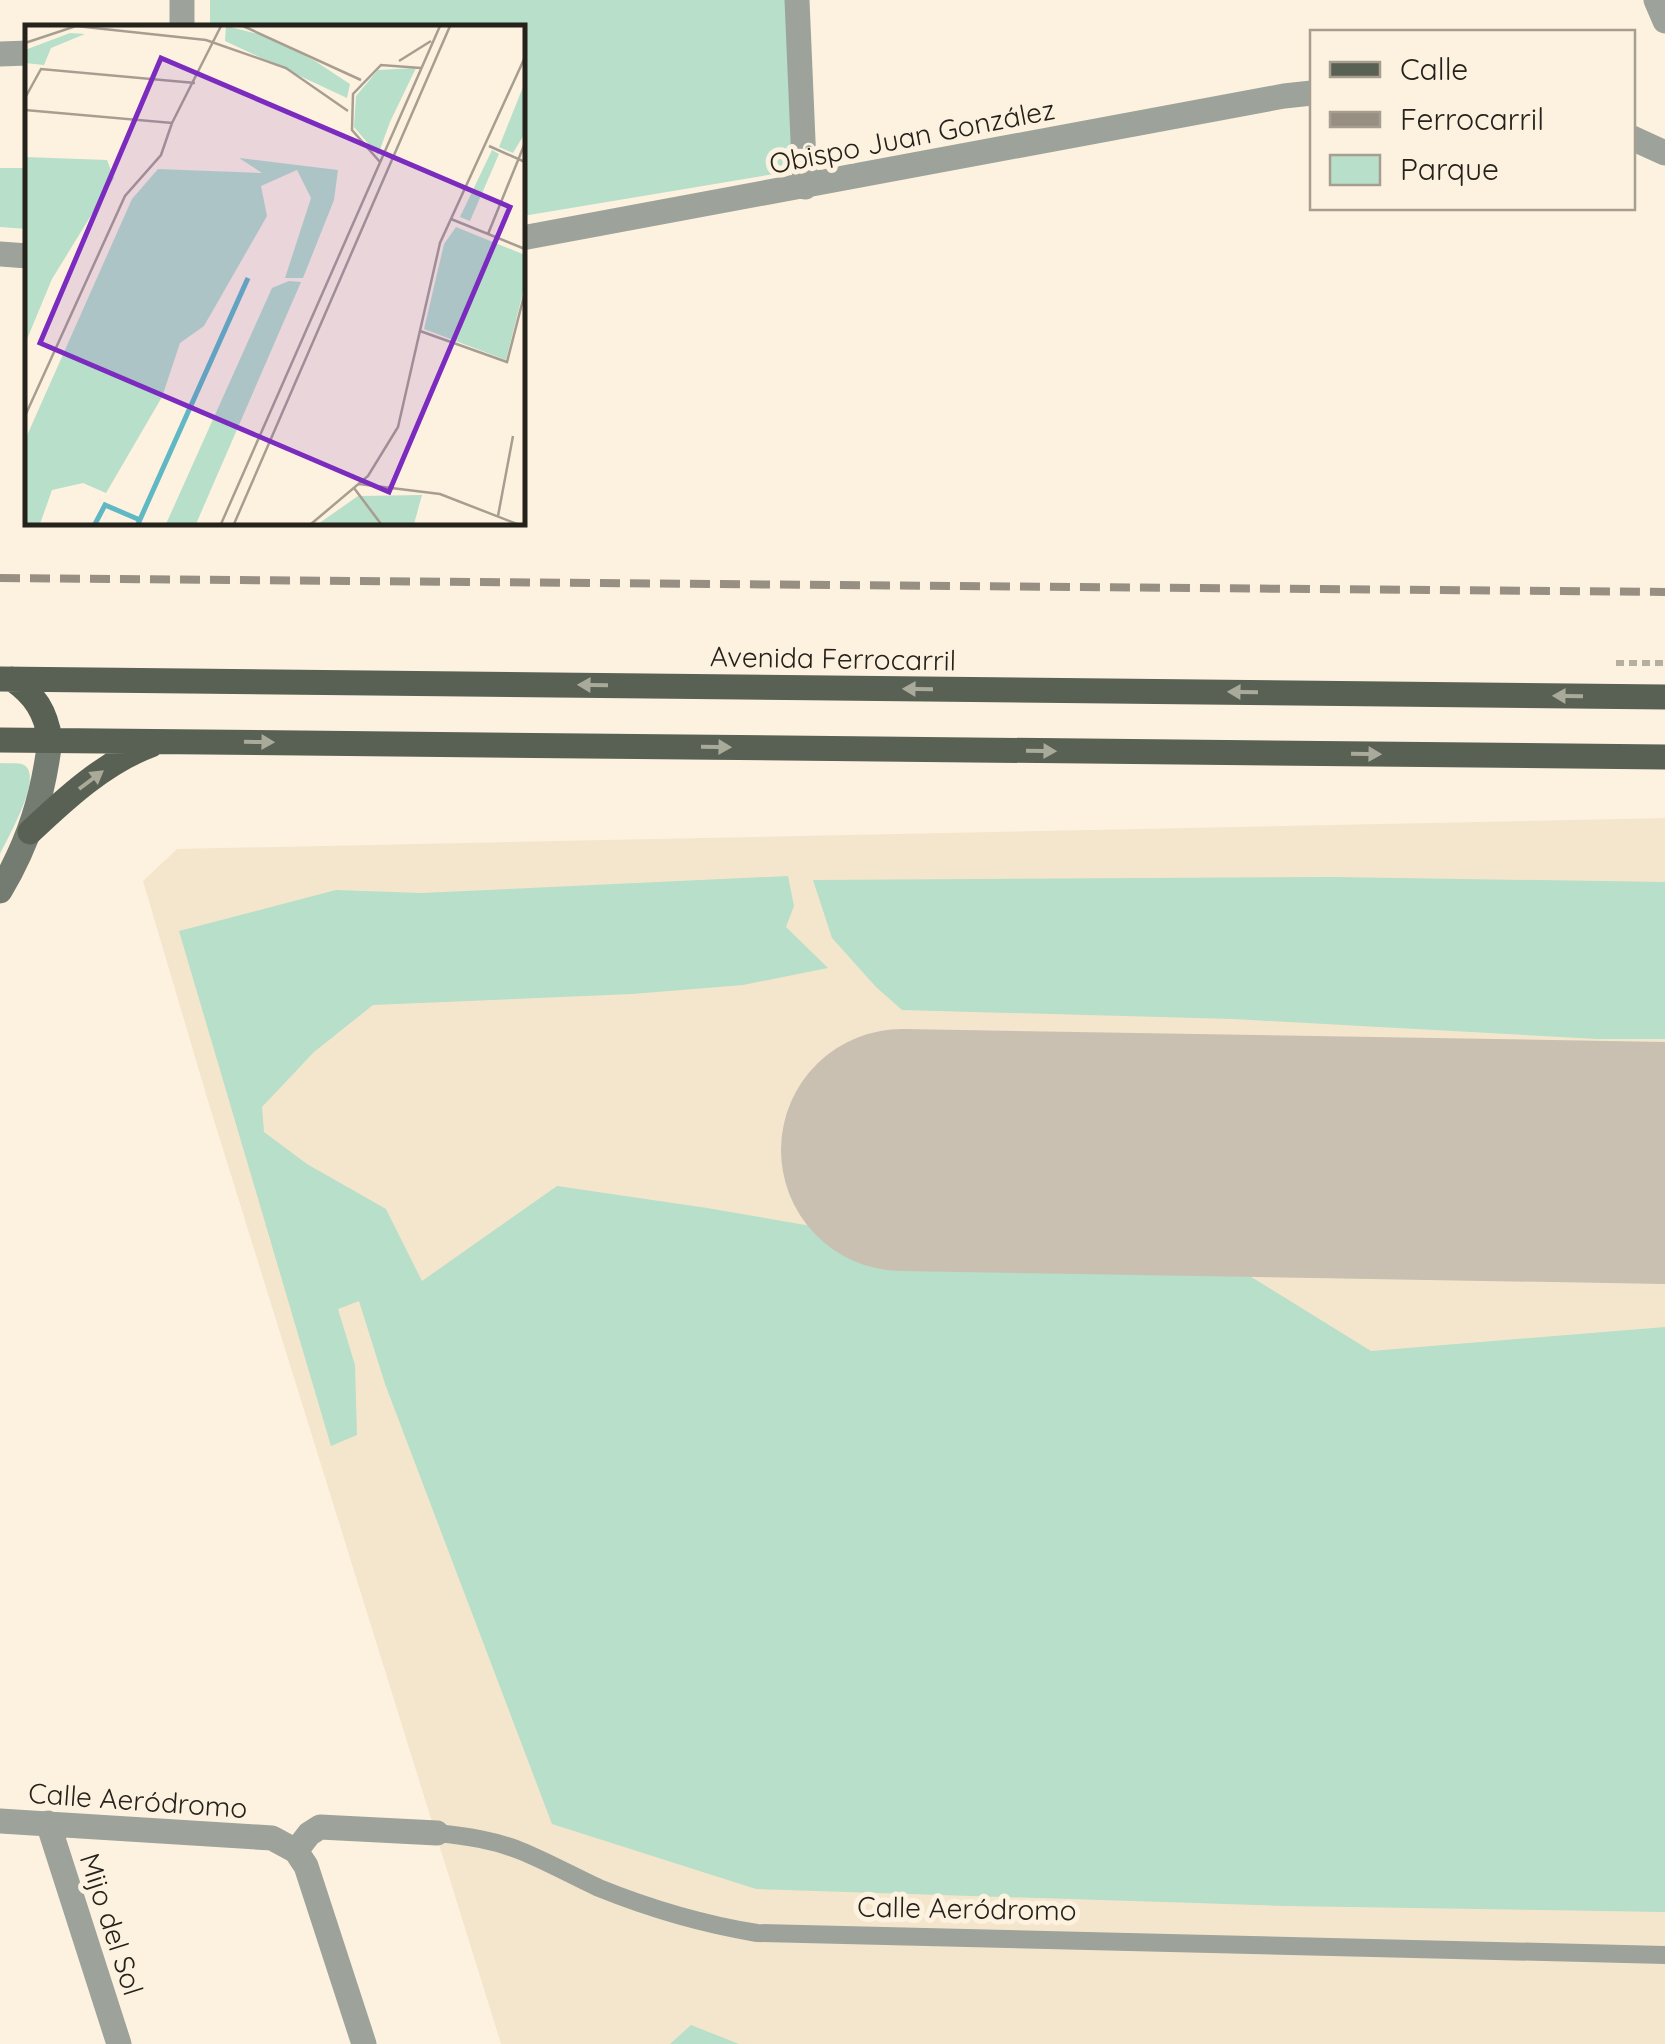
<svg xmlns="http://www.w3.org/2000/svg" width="1665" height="2044" viewBox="0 0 1665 2044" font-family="Quicksand,sans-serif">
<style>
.built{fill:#f4e6cd}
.green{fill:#b7dfc9}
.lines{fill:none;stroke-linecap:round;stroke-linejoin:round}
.runway{stroke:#cac0b1;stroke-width:242}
.path{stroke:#b6ae9f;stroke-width:6;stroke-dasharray:8 5;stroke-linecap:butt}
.service{stroke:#9da39b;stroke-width:18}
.minor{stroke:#9da39b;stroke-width:25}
.secondary{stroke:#747c71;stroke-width:25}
.primary{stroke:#586154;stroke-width:25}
.rail{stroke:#968f82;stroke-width:8;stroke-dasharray:20 10;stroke-linecap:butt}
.oneway{fill:#aaaa9a}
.labels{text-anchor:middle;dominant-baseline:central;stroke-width:10;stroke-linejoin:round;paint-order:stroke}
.street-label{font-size:28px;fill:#25211b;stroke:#fdf2e0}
.inset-river{fill:none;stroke:#60b8c4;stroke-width:5}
.inset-road{fill:none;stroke:#a79e91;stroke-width:2.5}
.view{fill:#7b2cbf;fill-opacity:0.15;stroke:#7b2cbf;stroke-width:5}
.inset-edge{fill:none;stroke:#25211b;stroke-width:5}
</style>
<rect width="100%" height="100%" fill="#fdf2e0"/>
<path class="built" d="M 1665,818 L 1665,2044 L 501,2044 L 208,1101 L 143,881 L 177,849 Z"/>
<path class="green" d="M 210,0 L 785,0 L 792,153 L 786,172 L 523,216 L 522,28 L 210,27 Z
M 0,168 L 27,168 L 27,229 L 0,227 Z
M 0,763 C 6,764 19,762 24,765 C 44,776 7,839 0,854 Z
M 788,876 L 794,906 L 786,927 L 828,968 L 743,985 L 632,994 L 373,1005 L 314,1052 L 262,1107 L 264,1132 L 307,1164 L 386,1209 L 422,1281 L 557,1186 L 707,1208 L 886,1239 L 1232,1265 L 1371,1351 L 1665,1327 L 1665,1912 L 1286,1906 L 756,1889 L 552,1824 L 385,1384 L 359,1301 L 338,1309 L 355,1365 L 357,1435 L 331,1446 L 179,931 L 336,890 L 421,893 Z
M 1334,877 L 1665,882 L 1665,1039 L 1597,1039 L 1233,1019 L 902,1010 L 876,987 L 832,938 L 813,880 Z
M 691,2025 L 739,2044 L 670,2044 Z"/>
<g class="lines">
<path class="runway" d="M 902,1150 L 1665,1163"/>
<path class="path" d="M 1616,663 L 1665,663"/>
<path class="service" d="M 437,1833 C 466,1836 494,1840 521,1851 C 548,1862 573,1876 599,1888 C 651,1909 702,1924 757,1933 L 1665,1955"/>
<path class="minor" d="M 182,0 L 182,28
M 797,0 L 805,187
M 1656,0 L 1665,21
M 0,54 L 28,53
M 1632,138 L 1665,153
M 522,238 L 1284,96 L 1312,93
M 0,254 L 28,256
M 0,1821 L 272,1838 L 296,1851 L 306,1866 L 364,2044
M 48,1823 L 119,2044
M 296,1851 L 309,1834 L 320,1827 L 437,1833"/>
<path class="secondary" d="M 0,891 C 29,842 43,797 50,740"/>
<path class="primary" d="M 0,679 L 1665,697
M 12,679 C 35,695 46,712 50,740
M 0,740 L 1665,757
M 30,832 C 66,798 105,762 151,745"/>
<path class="rail" d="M 0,578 L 1665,592"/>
</g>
<defs><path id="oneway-solid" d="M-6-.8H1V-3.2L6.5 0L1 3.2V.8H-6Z" transform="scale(2.5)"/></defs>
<g class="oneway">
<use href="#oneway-solid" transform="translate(593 685) rotate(-179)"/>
<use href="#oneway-solid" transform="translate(918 689) rotate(-179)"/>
<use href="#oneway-solid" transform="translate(1243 692) rotate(-179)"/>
<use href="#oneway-solid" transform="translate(1568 696) rotate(-179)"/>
<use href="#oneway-solid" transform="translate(259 742) rotate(1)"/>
<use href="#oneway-solid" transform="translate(716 747) rotate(1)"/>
<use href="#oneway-solid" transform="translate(1041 751) rotate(1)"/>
<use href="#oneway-solid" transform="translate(1366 754) rotate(1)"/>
<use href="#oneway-solid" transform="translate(91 780) rotate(-37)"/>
</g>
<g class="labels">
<g class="street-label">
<text transform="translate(912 136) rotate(-11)">Obispo Juan González</text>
<text transform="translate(833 658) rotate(1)">Avenida Ferrocarril</text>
<text transform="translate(138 1800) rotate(4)">Calle Aeródromo</text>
<text transform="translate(967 1908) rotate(1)">Calle Aeródromo</text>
<text transform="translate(112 1924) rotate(72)">Mijo del Sol</text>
</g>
</g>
<g transform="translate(25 25)">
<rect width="500" height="500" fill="#fdf2e0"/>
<path d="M 201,1 L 241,11 L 290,36 L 325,59 L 322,73 L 200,16 ZM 45,8 L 60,9 L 26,23 L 19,40 L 0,38 L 0,25 ZM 391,43 L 365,97 L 353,130 L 329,102 L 331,71 L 353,45 ZM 500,57 L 500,108 L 488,128 L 474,122 ZM 467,125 L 474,129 L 445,196 L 435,192 ZM 0,132 L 82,135 L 89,153 L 27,254 L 0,319 ZM 214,133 L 313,145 L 309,175 L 278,253 L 260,253 L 286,173 L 272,145 L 236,161 L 242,191 L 179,301 L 155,318 L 137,372 L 81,468 L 58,458 L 27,465 L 15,499 L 0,499 L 0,415 L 107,174 L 133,144 L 237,148 ZM 431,202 L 500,230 L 500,259 L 481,335 L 399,304 L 419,219 ZM 264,256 L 276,257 L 171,499 L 141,499 L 247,263 ZM 397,470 L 389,499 L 293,499 L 333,471 Z" fill="#b7dfc9"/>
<path class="inset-river" d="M 70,499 L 80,480 L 115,495M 113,499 L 223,253"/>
<path class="inset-road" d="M 218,1 L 336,55M 0,18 L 51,1 L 181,15 L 261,43 L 323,86M 374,36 L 406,16M 0,73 L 16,44 L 170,58M 0,85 L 147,98 L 196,1M 464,121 L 500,137M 355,137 L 327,105 L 328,69 L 356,40 L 396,43M 426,194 L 500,224M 463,209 L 500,118M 395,306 L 482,337 L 500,267M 0,391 L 100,171 L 136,130 L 147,98M 334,459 L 415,469 L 492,499M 329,463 L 356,499M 473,491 L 488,411M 196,499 L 415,1M 209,499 L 425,1M 286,499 L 343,451 L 373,402 L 415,218 L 500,32"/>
<path class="view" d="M 136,33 L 485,182 L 364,467 L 15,318 Z"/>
<rect width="500" height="500" class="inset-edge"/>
</g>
<rect x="1310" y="30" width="325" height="180" fill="#fdf2e0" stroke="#a79e91" stroke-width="2.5"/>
<rect x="1330" y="62" width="50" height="15" fill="#586154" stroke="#a79e91" stroke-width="2.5"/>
<text x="1400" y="80" font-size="30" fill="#25211b">Calle</text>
<rect x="1330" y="112" width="50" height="15" fill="#968f82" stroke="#a79e91" stroke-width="2.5"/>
<text x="1400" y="130" font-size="30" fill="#25211b">Ferrocarril</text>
<rect x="1330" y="155" width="50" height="30" fill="#b7dfc9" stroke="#a79e91" stroke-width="2.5"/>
<text x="1400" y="180" font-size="30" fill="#25211b">Parque</text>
</svg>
